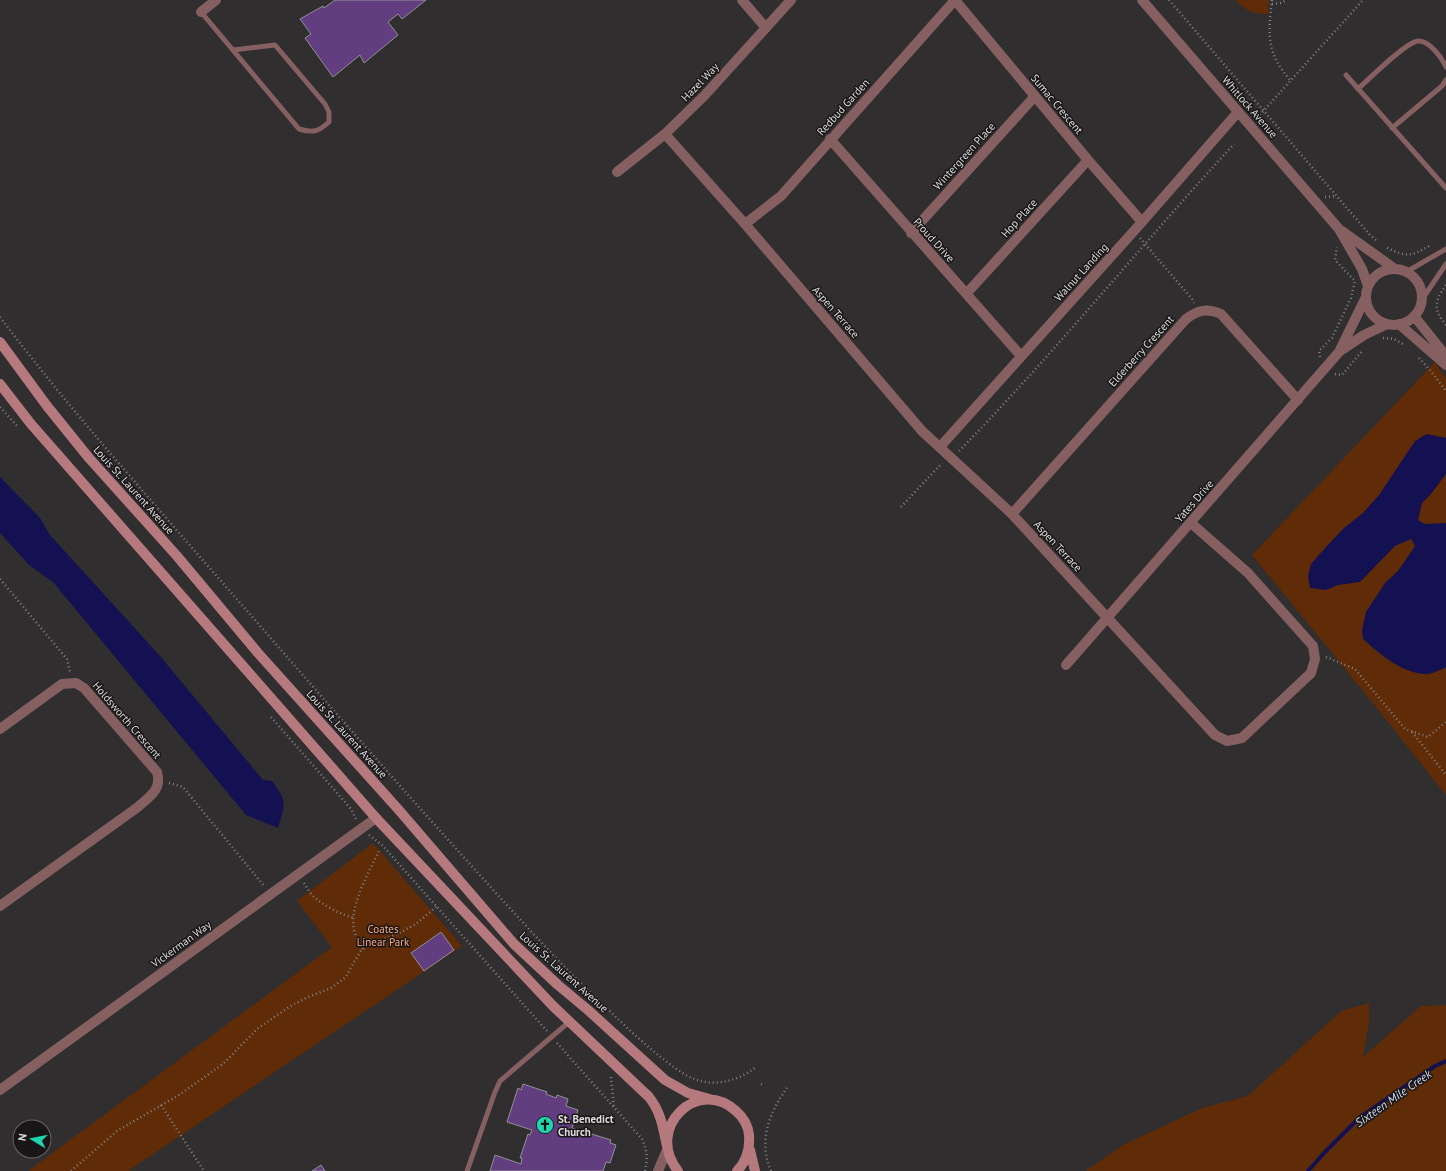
<svg xmlns="http://www.w3.org/2000/svg" width="1446" height="1171" viewBox="0 0 1446 1171" font-family="'PT Sans',sans-serif">
<style>
.green{fill:#602b07}
.water{fill:#131152}
.lines{fill:none;stroke-linecap:round;stroke-linejoin:round}
.stream{stroke:#131152;stroke-width:4}
.building{fill:#623d7f;stroke:#929194}
.path{stroke:#838182;stroke-width:2.5;stroke-dasharray:1 3;stroke-linecap:butt}
.service{stroke:#865f61;stroke-width:5}
.minor{stroke:#865f61;stroke-width:10}
.tertiary{stroke:#865f61;stroke-width:10}
.secondary{stroke:#b6797e;stroke-width:10}
.labels{text-anchor:middle;dominant-baseline:central;stroke-width:3;stroke-linejoin:round;paint-order:stroke}
.street-label{font-size:11px;fill:#dfddde;stroke:#181617}
.park-label{font-size:11px;fill:#fca97d;stroke:#181617}
.poi-label{font-size:11px;font-weight:bold;fill:#dfddde;stroke:#181617;text-anchor:start}
.water-label{font-size:12px;font-style:italic;fill:#d6dcf0;stroke:#181617}
</style>
<rect width="100%" height="100%" fill="#302e2f"/>
<path class="green" d="M 1235,0 L 1269,0 L 1268,14 C 1254,14 1244,10 1235,0 Z
M 1435,362 L 1446,379 L 1446,795 L 1376,707 L 1252,555 Z
M 373,843 L 462,946 L 128,1171 L 28,1171 L 332,947 L 297,901 Z
M 1369,1003 L 1369,1023 L 1363,1057 L 1421,1006 L 1446,1005 L 1446,1171 L 1085,1171 L 1123,1145 L 1202,1108 L 1248,1096 L 1341,1011 Z"/>
<path class="water" d="M 1427,434 L 1446,438 L 1446,474 L 1431,494 L 1422,503 L 1418,520 L 1425,524 L 1446,523 L 1446,667 L 1445,668 C 1439,670 1430,675 1424,674 C 1400,672 1380,654 1363,639 L 1362,630 L 1366,612 L 1385,583 L 1398,571 L 1415,546 L 1411,539 L 1395,546 L 1360,582 L 1338,585 L 1326,590 L 1310,588 L 1308,576 L 1311,564 L 1326,547 L 1344,528 L 1363,513 L 1379,495 L 1415,441 Z
M 0,477 L 40,518 L 50,535 L 160,656 L 263,780 L 272,781 C 288,802 285,804 278,828 L 246,815 L 53,582 L 29,565 L 0,533 Z"/>
<g class="lines">
<path class="stream" d="M 1308,1171 L 1325,1152 L 1359,1118 L 1435,1066 L 1446,1061"/>
</g>
<path class="building" d="M 335,0 L 426,0 L 402,19 L 398,14 L 388,22 L 398,35 L 364,63 L 360,55 L 333,77 L 305,38 L 311,34 L 300,19 L 323,6 L 324,8 Z
M 441,932 L 454,950 L 424,971 L 411,953 Z
M 523,1084 L 547,1092 L 546,1094 L 556,1098 L 557,1095 L 568,1099 L 566,1106 L 578,1110 L 572,1128 L 611,1140 L 610,1143 L 616,1145 L 610,1163 L 606,1162 L 603,1171 L 490,1171 L 495,1155 L 521,1164 L 522,1158 L 520,1158 L 528,1134 L 530,1135 L 532,1130 L 507,1122 L 518,1088 L 521,1090 Z
M 321,1165 L 325,1171 L 312,1171 Z"/>
<g class="lines">
<path class="path" d="M 1169,0 L 1370,235 L 1378,242
M 1272,0 C 1268,35 1266,53 1291,81
M 1272,4 L 1281,3 L 1287,0
M 1257,118 L 1363,0
M 1325,197 L 1336,196
M 1140,238 L 1192,299 L 1194,303
M 1387,248 C 1407,257 1410,257 1429,246
M 1446,285 C 1434,302 1433,309 1446,325
M 0,317 C 61,398 128,474 194,550 C 263,629 332,709 401,787 C 453,845 504,903 557,959 C 578,981 599,1001 620,1021 C 640,1040 661,1059 684,1074 C 709,1089 735,1083 756,1067
M 1383,338 L 1394,339 L 1403,344
M 1320,357 L 1319,351 L 1332,338 L 1351,298 L 1355,281 L 1335,260 L 1337,247
M 1419,358 L 1430,370 L 1446,391
M 1335,374 L 1342,375 L 1363,350
M 0,407 L 17,426
M 959,451 C 1055,353 1141,245 1234,144
M 901,507 L 942,463
M 0,579 L 67,659 L 70,672
M 1326,657 L 1355,669 L 1405,729 L 1428,737 L 1446,722
M 271,717 L 351,809 L 356,819
M 1412,732 L 1446,775
M 169,783 L 183,787 L 264,886
M 369,835 L 382,845 L 547,1031
M 304,883 C 307,888 310,893 314,897 C 324,906 340,914 354,918
M 363,949 C 359,943 356,937 354,930 C 349,906 369,872 379,851
M 557,1043 L 642,1139 C 647,1150 648,1159 645,1171
M 611,1077 L 614,1108
M 761,1084 L 764,1086
M 161,1105 L 204,1171
M 71,1171 L 117,1131 L 179,1095 L 223,1064 L 257,1029 L 289,1007 L 306,998 L 331,988 L 346,977 L 354,962 L 361,951 L 368,945 L 395,935 L 416,924 L 436,907
M 771,1171 C 758,1141 769,1113 787,1088"/>
<path class="service" d="M 201,12 L 299,129 C 313,133 318,132 329,122 L 329,112 L 325,104 L 275,45 L 233,50
M 1346,75 L 1446,188
M 1358,89 C 1369,79 1406,42 1418,41 C 1429,40 1442,58 1446,67
M 1392,128 L 1442,86 L 1446,80
M 1406,272 L 1446,249
M 1421,301 L 1446,264
M 467,1171 L 495,1092 L 500,1081 L 569,1022"/>
<path class="minor" d="M 742,0 L 766,28
M 955,0 L 1088,160 L 1142,222
M 665,134 L 745,224 L 922,431 L 1012,514 L 1215,735 L 1227,741 L 1242,738 L 1311,673 L 1315,659 L 1313,646 L 1248,573 L 1191,523
M 830,139 L 1021,356
M 617,172 L 665,134 L 705,95 L 791,0
M 745,224 L 781,196 L 955,0
M 911,233 L 1035,96
M 967,293 L 1088,160
M 940,447 L 1142,222 L 1238,112
M 1012,514 L 1186,319 C 1198,310 1207,308 1221,314 L 1298,400
M 0,729 L 62,684 L 76,683 L 84,688 L 157,772 C 162,790 150,796 138,807 L 0,906
M 0,1090 L 376,818"/>
<path class="tertiary" d="M 1142,0 L 1339,229 L 1362,269 L 1368,286
M 201,12 L 216,0
M 1342,231 L 1395,269
M1366 297a28 28 0 1 1 56 0a28 28 0 1 1-56 0Z
M 1414,316 L 1446,356
M 1399,324 L 1446,365
M 1340,351 L 1364,335 L 1387,324
M 1066,665 L 1339,352 L 1366,297
M 658,1171 L 667,1150"/>
<path class="secondary" d="M 0,342 L 47,406 L 89,458 L 177,556 L 258,653 L 398,809 L 514,944 L 558,985 L 588,1010 L 665,1080 L 688,1093 L 713,1100
M 0,384 L 31,424 L 376,818 L 553,1006 L 649,1097 C 661,1112 663,1128 667,1146
M 750,1150 L 755,1171
M 678,1171 C 644,1128 698,1076 736,1111 C 743,1117 748,1125 749,1135 C 750,1148 747,1161 737,1171"/>
</g>
<defs>
<symbol id="church-disc" viewBox="-11 -11 22 22"><circle r="9.5" fill="#1fd5b0" stroke="#181617"/><path d="M-1.2-6h2.4v3.5h3.3v2.4h-3.3V6h-2.4V-.1h-3.3v-2.4h3.3Z" fill="#111"/></symbol>
</defs>
<g fill-rule="evenodd">
<use href="#church-disc" x="535" y="1115" width="20" height="20"/>
</g>
<g class="labels">
<g class="street-label">
<text transform="translate(700 82) rotate(-46)">Hazel Way</text>
<text transform="translate(1057 104) rotate(50)">Sumac Crescent</text>
<text transform="translate(843 107) rotate(-48)">Redbud Garden</text>
<text transform="translate(1250 107) rotate(49)">Whitlock Avenue</text>
<text transform="translate(964 156) rotate(-48)">Wintergreen Place</text>
<text transform="translate(1019 218) rotate(-48)">Hop Place</text>
<text transform="translate(934 240) rotate(48)">Proud Drive</text>
<text transform="translate(1081 272) rotate(-48)">Walnut Landing</text>
<text transform="translate(836 312) rotate(49)">Aspen Terrace</text>
<text transform="translate(1141 351) rotate(-48)">Elderberry Crescent</text>
<text transform="translate(134 490) rotate(48)">Louis St. Laurent Avenue</text>
<text transform="translate(1194 501) rotate(-49)">Yates Drive</text>
<text transform="translate(1058 546) rotate(47)">Aspen Terrace</text>
<text transform="translate(127 720) rotate(49)">Holdsworth Crescent</text>
<text transform="translate(347 734) rotate(48)">Louis St. Laurent Avenue</text>
<text transform="translate(181 944) rotate(-36)">Vickerman Way</text>
<text transform="translate(564 972) rotate(42)">Louis St. Laurent Avenue</text>
</g>
<g class="park-label">
<text x="383" y="929">Coates<tspan x="383" dy="13">Linear Park</tspan></text>
</g>
<g class="poi-label">
<text x="558" y="1119">St. Benedict<tspan x="558" dy="13">Church</tspan></text>
</g>
<g class="water-label">
<text transform="translate(1393 1098) rotate(-35)">Sixteen Mile Creek</text>
</g>
</g>
<g transform="translate(32 1139) rotate(280)"><circle r="19" fill="#181617" stroke="#686667"/>
<path d="M0-3L7 15L0 10L-7 15Z" fill="#1fd5b0"/>
<text y="-6" font-size="11" font-weight="bold" text-anchor="middle" fill="#dfddde">N</text>
</g>
</svg>
